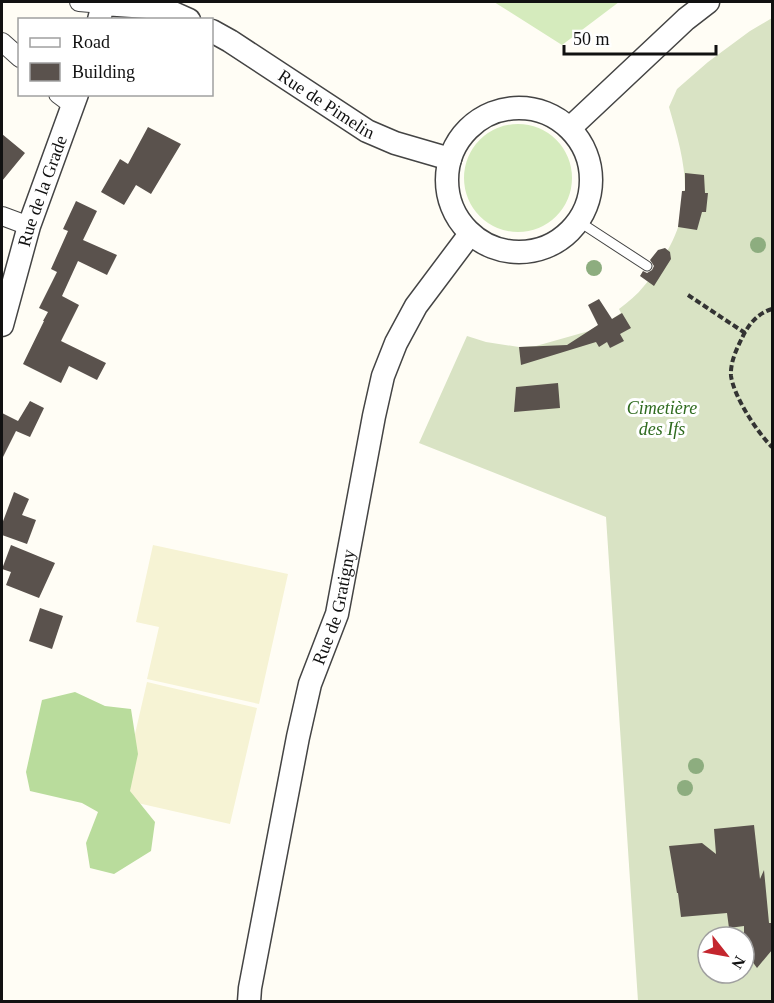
<svg xmlns="http://www.w3.org/2000/svg" width="774" height="1003" viewBox="0 0 774 1003" font-family="'Times New Roman',serif">
<style>
.farmland{fill:#f6f3d4}
.green{fill:#d5ebbd}
.forest{fill:#b9dc9c}
.cemetery{fill:#d9e3c4;fill-rule:evenodd}
.building{fill:#5a524d}
.lines{fill:none;stroke-linecap:round;stroke-linejoin:round}
.service-casing{stroke:#444;stroke-width:11}
.minor-casing{stroke:#444;stroke-width:20}
.tertiary-casing{stroke:#444;stroke-width:25}
.path{stroke:#333;stroke-width:4;stroke-dasharray:6 3;stroke-linecap:butt}
.service{stroke:#fff;stroke-width:9}
.minor{stroke:#fff;stroke-width:18}
.tertiary{stroke:#fff;stroke-width:22}
.tree{fill:#8dad7f}
.labels{text-anchor:middle;dominant-baseline:central;stroke-width:6;stroke-linejoin:round;paint-order:stroke}
.street-label{font-size:18px;fill:#111;stroke:#fff}
.park-label{font-size:18px;font-style:italic;fill:#2f6b1f;stroke:#fff}
</style>
<rect width="100%" height="100%" fill="#fffdf5"/>
<path class="farmland" d="M 153,545 L 288,574 L 259,704 L 147,679 L 159,627 L 136,622 Z
M 147,682 L 257,708 L 230,824 L 120,799 Z"/>
<path class="green" d="M 494,2 L 619,2 L 562,45 Z
M464 178a54 54 0 1 1 108 0a54 54 0 1 1-108 0Z"/>
<path class="forest" d="M 75,692 L 105,706 L 131,709 L 138,754 L 130,791 L 155,822 L 151,851 L 114,874 L 90,868 L 86,843 L 98,812 L 82,803 L 30,791 L 26,772 L 42,700 Z"/>
<path class="cemetery" d="M 772,18 L 772,1001 L 638,1001 L 606,517 L 419,443 L 467,336 L 486,342 L 519,347 L 536,346 L 589,331 L 604,321 L 606,323 L 621,313 L 619,309 C 628,302 637,295 644,286 C 656,273 678,236 680,219 C 682,210 681,200 683,191 L 685,190 C 685,161 677,135 669,107 L 677,89 L 708,62 L 750,31 ZM 708,937 L 744,937 L 744,973 L 708,973 Z"/>
<path class="building" d="M 148,127 L 181,144 L 151,194 L 136,185 L 124,205 L 101,192 L 120,159 L 128,164 Z
M 2,134 L 25,153 L 2,181 Z
M 685,173 L 704,175 L 705,193 L 708,193 L 706,212 L 702,212 L 697,230 L 678,227 L 682,191 L 685,191 Z
M 76,201 L 97,211 L 83,240 L 117,255 L 107,275 L 78,261 L 62,296 L 79,305 L 61,341 L 106,363 L 97,380 L 69,366 L 61,383 L 23,364 L 44,321 L 43,321 L 48,312 L 39,308 L 57,272 L 51,269 L 68,231 L 63,229 Z
M 665,248 L 670,252 L 671,259 L 654,286 L 640,276 L 643,271 L 647,273 L 652,270 L 654,266 L 650,260 L 658,250 Z
M 599,299 L 612,319 L 622,313 L 631,328 L 620,334 L 624,341 L 610,348 L 607,342 L 599,347 L 596,342 L 521,365 L 519,347 L 567,345 L 598,325 L 588,305 Z
M 558,383 L 560,408 L 514,412 L 516,387 Z
M 30,401 L 44,408 L 30,437 L 16,431 L 2,459 L 2,413 L 18,421 Z
M 14,492 L 29,499 L 22,515 L 36,520 L 27,544 L 2,535 L 2,524 Z
M 11,545 L 55,563 L 39,598 L 6,585 L 11,572 L 2,569 Z
M 40,608 L 63,616 L 52,649 L 29,641 Z
M 754,825 L 760,879 L 764,870 L 769,923 L 772,923 L 772,950 L 757,968 L 744,950 L 744,926 L 729,928 L 727,913 L 681,917 L 678,893 L 677,893 L 669,846 L 702,843 L 716,854 L 714,829 Z"/>
<g class="lines">
<defs>
<path id="service" d="M 578,221 L 647,266"/>
<path id="minor" d="M 79,2 L 103,4 L 104,2
M 2,42 L 20,58
M 58,94 L 74,106
M 2,216 L 29,226"/>
<g id="tertiary">
<path d="M 99,20 L 103,4 L 162,8 L 189,20"/>
<path id="s1" d="M 212,31 L 230,41 L 367,131 L 395,143 L 450,159"/>
<circle cx="519" cy="180" r="72"/>
<path d="M 570,128 L 686,19 L 708,2"/>
<path id="s2" d="M 2,325 L 29,226 L 77,94"/>
<path id="s3" d="M 249,1002 L 250,988 L 298,737 L 310,684 L 337,614 L 374,416 L 383,376 L 396,343 L 416,306 L 470,234"/>
</g>
</defs>
<use href="#service" class="service-casing"/>
<use href="#minor" class="minor-casing"/>
<use href="#tertiary" class="tertiary-casing"/>
<path class="path" d="M 688,295 L 745,333
M 772,309 C 758,313 749,324 743,336 C 737,348 730,362 731,376 C 734,397 757,432 772,447"/>
<use href="#service" class="service"/>
<use href="#minor" class="minor"/>
<use href="#tertiary" class="tertiary"/>
</g>
<g class="tree">
<circle cx="758" cy="245" r="8"/>
<circle cx="594" cy="268" r="8"/>
<circle cx="696" cy="766" r="8"/>
<circle cx="685" cy="788" r="8"/>
</g>
<g class="labels">
<g class="street-label">
<text stroke="none"><textPath href="#s1" startOffset="136">Rue de Pimelin</textPath></text>
<text stroke="none"><textPath href="#s2" startOffset="140">Rue de la Grade</textPath></text>
<text stroke="none"><textPath href="#s3" startOffset="405">Rue de Gratigny</textPath></text>
</g>
<g class="park-label">
<text x="662" y="408">Cimetière<tspan x="662" dy="21">des Ifs</tspan></text>
</g>
</g>
<rect width="774" height="1003" fill="none" stroke="#111111" stroke-width="6"/>
<rect x="18" y="18" width="195" height="78" fill="#ffffff" stroke="#a0a0a0" stroke-width="1.5"/>
<rect x="30" y="38" width="30" height="9" fill="#ffffff" stroke="#a0a0a0" stroke-width="1.5"/>
<text x="72" y="48" font-size="18" fill="#111111">Road</text>
<rect x="30" y="63" width="30" height="18" fill="#5a524d" stroke="#a0a0a0" stroke-width="1.5"/>
<text x="72" y="78" font-size="18" fill="#111111">Building</text>
<g transform="translate(726 955) rotate(121)"><circle r="28" fill="#ffffff" stroke="#a0a0a0" stroke-width="1.5"/>
<path d="M0-4.5L10 22L0 15L-10 22Z" fill="#c4262e"/>
<text y="-9" font-size="16" font-weight="bold" text-anchor="middle" fill="#111111">N</text>
</g>
<path d="M564 45v9h152v-9" fill="none" stroke="#111111" stroke-width="3"/>
<text x="573" y="45" font-size="18" fill="#111111" stroke="#ffffff" stroke-width="4.5" paint-order="stroke">50 m</text>
</svg>
